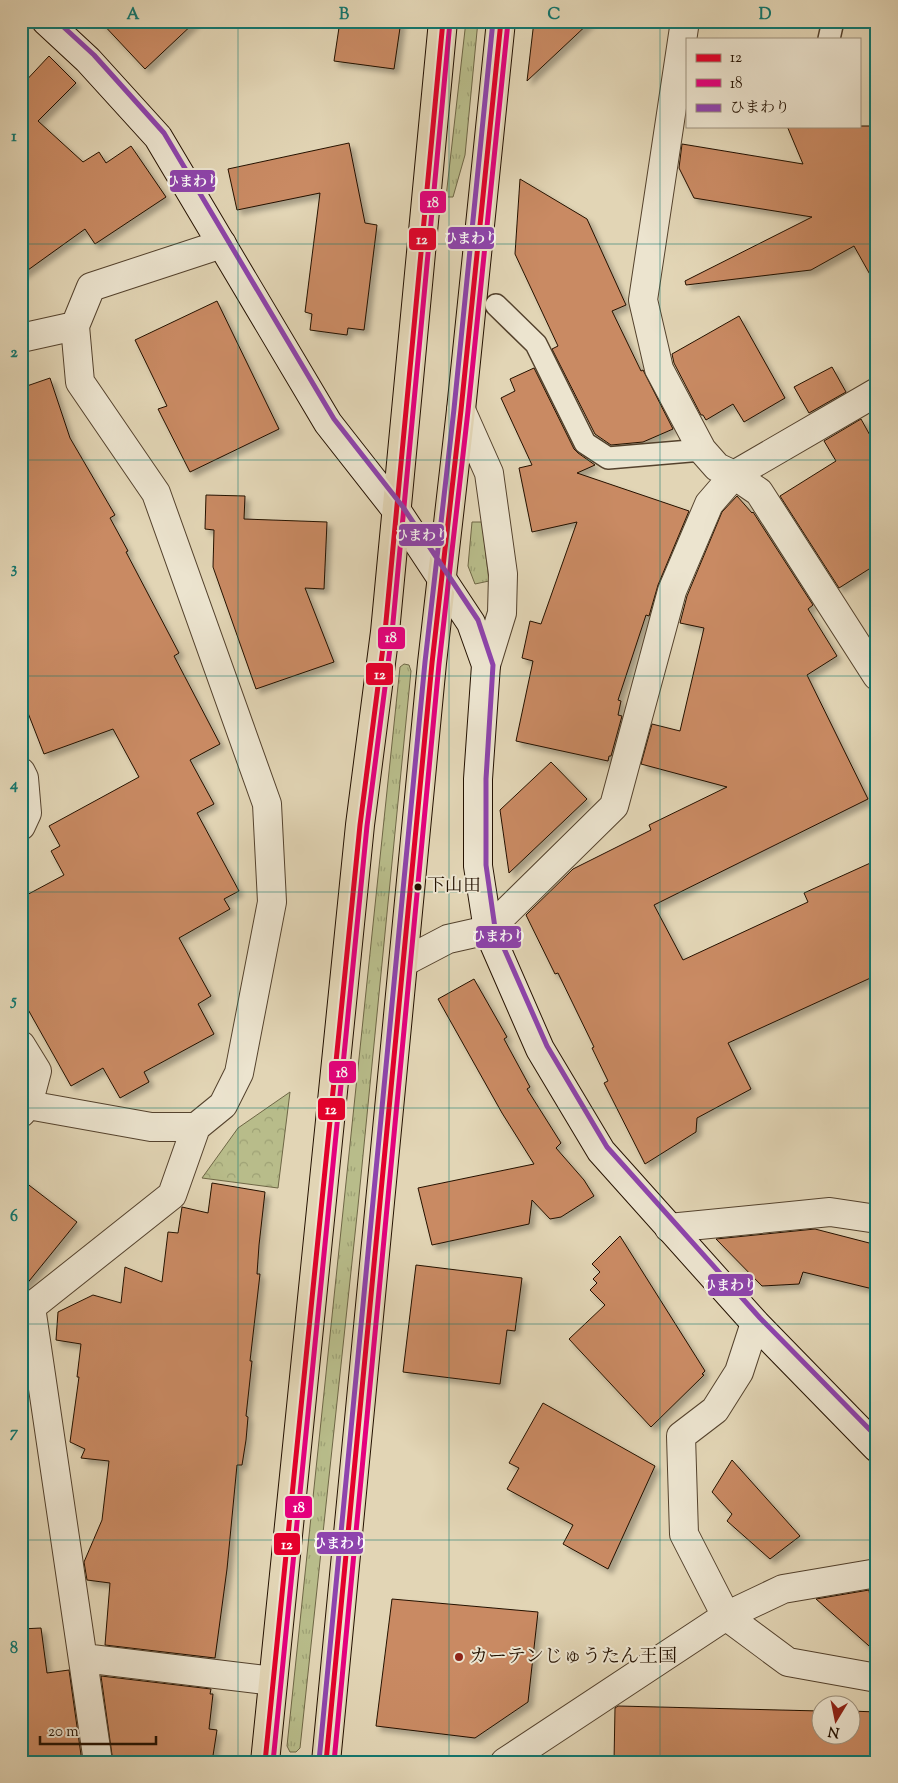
<svg xmlns="http://www.w3.org/2000/svg" width="898" height="1783" viewBox="0 0 898 1783" font-family="'Sorts Mill Goudy','Noto Serif JP',serif">
<style>
.grass{fill:url(#grass-tufts);stroke:#6e6645}
.park{fill:url(#park-crowns);stroke:#6e6645}
.building{fill:#c98a64;stroke:#241100;filter:url(#shadow)}
.lines{fill:none;stroke-linecap:round;stroke-linejoin:round}
.lane-casing{stroke:#54422d;stroke-width:24}
.street-casing{stroke:#54422d;stroke-width:30}
.secondary-casing{stroke:#241100;stroke-width:30}
.primary-casing{stroke:#241100;stroke-width:30}
.lane{stroke:#ece4cf;stroke-width:21}
.street{stroke:#ece4cf;stroke-width:28}
.secondary{stroke:#ece4cf;stroke-width:28}
.primary{stroke:#e2d5b5;stroke-width:28}
.bus-1-casing{stroke:#ece4cf;stroke-width:9}
.bus-2-casing{stroke:#ece4cf;stroke-width:9}
.bus-3-casing{stroke:#ece4cf;stroke-width:9}
.bus-1{stroke:#e4002b;stroke-width:5}
.bus-2{stroke:#e5007d;stroke-width:5}
.bus-3{stroke:#8e44ad;stroke-width:5}
.grid{fill:none;stroke:#0f766e;stroke-width:1;stroke-opacity:0.55}
.bus-dot{fill:#241100;stroke:#ece4cf;stroke-width:2}
.poi-dot{fill:#8f2418;stroke:#ece4cf;stroke-width:2}
.labels{text-anchor:middle;dominant-baseline:central;stroke-width:4;stroke-linejoin:round;paint-order:stroke}
.bus-label{font-size:18px;fill:#241100;stroke:#ece4cf;text-anchor:start}
.poi-label{font-size:19px;fill:#241100;stroke:#ece4cf;text-anchor:start}
.line-badge{stroke:#ece4cf;stroke-width:2}
.badge-label{font-size:14px;text-anchor:middle;font-weight:bold;fill:#fff}
.neatline{fill:none;stroke:#0f766e;stroke-width:2}
.grid-label{font-size:16px;text-anchor:middle;font-weight:bold;fill:#0f766e}
</style>
<defs>
<pattern id="grass-tufts" width="24" height="20" patternUnits="userSpaceOnUse" patternTransform="scale(1.25)"><rect width="24" height="20" fill="#b8bc8a"/><path d="M3 7l-1-3M5 7V3M7 7l1-3M15 17l-1-3M17 17v-4M19 17l1-3" fill="none" stroke="#9ea175"/></pattern>
<pattern id="park-crowns" width="20" height="18" patternUnits="userSpaceOnUse" patternTransform="scale(1.25)"><rect width="20" height="18" fill="#b8bc8a"/><path d="M2 6a3 3 0 1 1 6 0M12 15a3 3 0 1 1 6 0" fill="none" stroke="#9ea175"/></pattern>
<filter id="shadow"><feDropShadow dx="4.5" dy="4.5" stdDeviation="2.5" flood-color="#0004"/></filter>
</defs>
<rect width="100%" height="100%" fill="#e2d5b5"/>
<filter id="stains"><feTurbulence type="fractalNoise" baseFrequency=".004" numOctaves="4"/><feColorMatrix values="0 0 0 0 .2 0 0 0 0 .09 0 0 0 0 .02 0 0 0 .5 -.17"/></filter>
<radialGradient id="worn" r=".72"><stop offset=".6" stop-color="#630" stop-opacity="0"/><stop offset="1" stop-color="#630" stop-opacity=".3"/></radialGradient>
<path class="grass" d="M 466,21 L 478,21 L 465,155 L 453,197 L 446,197 Z
M 472,522 L 482,522 L 489,581 L 475,584 L 468,566 Z
M 404,664 L 409,665 L 411,671 L 358,1206 L 300,1748 L 296,1752 L 290,1752 L 287,1746 L 400,667 Z"/>
<path class="park" d="M 290,1092 L 278,1188 L 202,1178 L 238,1128 Z"/>
<path class="building" d="M 100,21 L 196,21 L 145,69 Z
M 340,21 L 401,21 L 394,69 L 334,61 Z
M 534,21 L 591,21 L 527,81 Z
M 49,56 L 76,83 L 38,121 L 83,162 L 99,152 L 106,163 L 131,146 L 166,197 L 95,244 L 85,229 L 21,275 L 21,86 Z
M 787,126 L 877,126 L 877,287 L 854,246 L 811,270 L 686,285 L 685,281 L 812,217 L 694,198 L 679,168 L 682,144 L 803,164 Z
M 349,143 L 365,223 L 377,225 L 364,330 L 348,328 L 347,335 L 310,330 L 312,314 L 305,312 L 320,193 L 237,210 L 228,169 Z
M 520,179 L 587,219 L 626,305 L 612,311 L 641,371 L 643,370 L 673,429 L 643,442 L 611,445 L 595,434 L 552,349 L 558,346 L 515,254 Z
M 217,301 L 279,429 L 190,472 L 158,409 L 167,406 L 135,340 Z
M 739,316 L 785,398 L 744,422 L 733,404 L 706,420 L 703,415 L 701,415 L 674,363 L 672,354 Z
M 832,367 L 846,392 L 809,413 L 794,387 Z
M 534,368 L 574,449 L 578,453 L 595,465 L 577,473 L 689,511 L 658,585 L 649,616 L 646,615 L 618,700 L 621,701 L 618,715 L 622,716 L 611,756 L 609,756 L 608,761 L 516,741 L 533,661 L 522,658 L 530,621 L 541,624 L 577,522 L 532,532 L 519,468 L 532,465 L 501,398 L 515,391 L 510,379 Z
M 50,378 L 70,438 L 115,515 L 110,518 L 128,551 L 126,552 L 179,653 L 174,656 L 220,744 L 190,760 L 214,804 L 197,813 L 239,891 L 224,899 L 230,909 L 179,938 L 211,996 L 198,1004 L 214,1034 L 144,1072 L 149,1082 L 120,1098 L 103,1068 L 71,1086 L 21,997 L 21,898 L 64,875 L 51,851 L 60,846 L 49,826 L 139,777 L 113,729 L 44,754 L 21,695 L 21,388 Z
M 861,419 L 877,448 L 877,564 L 839,588 L 780,496 L 836,461 L 824,441 Z
M 206,495 L 245,496 L 244,519 L 327,522 L 324,589 L 305,588 L 334,662 L 256,689 L 213,567 L 214,530 L 205,529 Z
M 737,496 L 752,513 L 753,512 L 813,605 L 808,609 L 837,656 L 807,675 L 868,799 L 654,905 L 683,960 L 808,902 L 804,893 L 877,860 L 877,975 L 728,1043 L 751,1089 L 697,1118 L 696,1132 L 645,1164 L 604,1083 L 608,1081 L 592,1048 L 594,1047 L 558,973 L 555,974 L 526,915 L 573,869 L 651,830 L 649,825 L 727,787 L 641,764 L 652,724 L 680,731 L 704,628 L 680,623 L 687,596 L 722,512 Z
M 551,762 L 587,799 L 509,873 L 500,810 Z
M 474,979 L 507,1037 L 504,1039 L 530,1087 L 527,1089 L 561,1143 L 556,1148 L 584,1180 L 594,1196 L 561,1217 L 550,1219 L 532,1200 L 529,1224 L 432,1245 L 418,1188 L 534,1164 L 502,1113 L 438,999 Z
M 21,1179 L 77,1222 L 21,1291 Z
M 212,1183 L 265,1192 L 259,1245 L 257,1274 L 260,1274 L 250,1361 L 252,1361 L 246,1416 L 248,1417 L 246,1440 L 242,1465 L 237,1465 L 227,1569 L 215,1658 L 105,1645 L 110,1583 L 87,1580 L 84,1562 L 102,1520 L 109,1461 L 81,1458 L 85,1449 L 70,1442 L 79,1377 L 77,1377 L 81,1344 L 56,1340 L 58,1312 L 93,1295 L 121,1303 L 125,1267 L 162,1282 L 168,1232 L 178,1233 L 182,1207 L 208,1213 Z
M 815,1229 L 877,1245 L 877,1290 L 803,1272 L 799,1284 L 762,1286 L 716,1239 Z
M 620,1236 L 705,1371 L 702,1374 L 704,1375 L 651,1427 L 569,1339 L 605,1305 L 590,1290 L 597,1283 L 593,1279 L 600,1272 L 592,1264 Z
M 416,1265 L 522,1278 L 515,1331 L 507,1330 L 500,1384 L 403,1372 Z
M 543,1403 L 655,1466 L 608,1569 L 563,1544 L 573,1525 L 507,1489 L 519,1468 L 509,1463 Z
M 732,1460 L 800,1536 L 770,1559 L 727,1521 L 732,1514 L 712,1492 Z
M 869,1590 L 877,1645 L 877,1653 L 816,1599 Z
M 392,1599 L 538,1612 L 528,1702 L 475,1738 L 376,1726 Z
M 41,1628 L 47,1673 L 69,1670 L 82,1762 L 21,1762 L 21,1629 Z
M 101,1676 L 211,1689 L 210,1694 L 213,1694 L 209,1729 L 217,1730 L 212,1762 L 113,1762 Z
M 618,1706 L 820,1711 L 820,1736 L 850,1736 L 850,1711 L 877,1712 L 877,1762 L 614,1762 L 615,1708 Z"/>
<g class="lines">
<defs>
<path id="lane" d="M 829,39 L 833,21
M 496,305 L 536,344 L 585,443 L 608,458 L 702,450"/>
<path id="street" d="M 685,21 L 643,300 L 659,369 L 702,450 L 717,467 L 734,475 L 759,492 L 877,676
M 21,338 L 75,326
M 461,410 L 489,473 L 503,574 L 502,613 L 486,665
M 21,772 L 24,778 L 27,813 L 21,826
M 404,962 L 448,939 L 488,930 L 614,806 L 672,591 L 709,504 L 734,475 L 877,392
M 21,1045 L 37,1071 L 28,1105
M 21,1113 L 28,1105 L 151,1127 L 196,1127 L 223,1105 L 239,1073 L 272,902 L 267,804 L 156,493 L 80,382 L 75,326 L 91,287 L 222,244
M 669,1228 L 830,1212 L 877,1219
M 755,1323 L 739,1372 L 715,1410 L 681,1436 L 684,1534 L 726,1616 L 788,1662 L 877,1678
M 83,1658 L 273,1681
M 98,1762 L 31,1307 L 172,1195 L 196,1127
M 505,1762 L 726,1616 L 783,1589 L 877,1573"/>
<path id="secondary" d="M 46,21 L 88,60 L 158,137 L 328,423 L 397,511 L 471,623 L 486,665 L 478,779 L 478,866 L 488,930 L 540,1049 L 601,1151 L 755,1323 L 877,1448"/>
<path id="primary" d="M 265,1762 L 360,825 L 385,632 L 443,21
M 326,1762 L 432,663 L 461,410 L 501,21"/>
</defs>
<use href="#lane" class="lane-casing"/>
<use href="#street" class="street-casing"/>
<use href="#secondary" class="secondary-casing"/>
<use href="#primary" class="primary-casing"/>
<use href="#lane" class="lane"/>
<use href="#street" class="street"/>
<use href="#secondary" class="secondary"/>
<use href="#primary" class="primary"/>
<defs>
<path id="bus-1" d="M 265,1762 L 360,825 L 385,632 L 443,21
M 326,1762 L 432,663 L 461,410 L 501,21"/>
<path id="bus-2" d="M 273,1762 L 367,826 L 392,633 L 450,22
M 334,1762 L 439,664 L 468,411 L 508,22"/>
<path id="bus-3" d="M 57,21 L 94,55 L 164,133 L 334,419 L 403,507 L 478,620 L 493,665 L 486,779 L 486,865 L 495,928 L 547,1046 L 607,1147 L 760,1318 L 877,1437
M 319,1761 L 425,662 L 454,409 L 493,21"/>
</defs>
<use href="#bus-1" class="bus-1-casing"/>
<use href="#bus-2" class="bus-2-casing"/>
<use href="#bus-3" class="bus-3-casing"/>
<use href="#bus-1" class="bus-1"/>
<use href="#bus-2" class="bus-2"/>
<use href="#bus-3" class="bus-3"/>
</g>
<path class="grid" d="M 238,21 L 238,1762M 449,21 L 449,1762M 660,21 L 660,1762M 21,244 L 877,244M 21,460 L 877,460M 21,676 L 877,676M 21,892 L 877,892M 21,1108 L 877,1108M 21,1324 L 877,1324M 21,1540 L 877,1540"/>
<circle class="bus-dot" cx="418" cy="887" r="4.5"/>
<circle class="poi-dot" cx="459" cy="1657" r="5"/>
<g class="labels">
<g class="bus-label">
<text x="427" y="887">下山田</text>
</g>
<g class="poi-label">
<text x="469" y="1657">カーテンじゅうたん王国</text>
</g>
</g>
<g class="line-badge">
<rect x="169" y="169" width="47" height="24" rx="5" fill="#8e44ad"/>
<rect x="419" y="190" width="28" height="24" rx="5" fill="#e5007d"/>
<rect x="447" y="226" width="48" height="24" rx="5" fill="#8e44ad"/>
<rect x="408" y="227" width="29" height="24" rx="5" fill="#e4002b"/>
<rect x="398" y="523" width="47" height="24" rx="5" fill="#8e44ad"/>
<rect x="377" y="626" width="29" height="24" rx="5" fill="#e5007d"/>
<rect x="365" y="662" width="29" height="24" rx="5" fill="#e4002b"/>
<rect x="475" y="925" width="47" height="24" rx="5" fill="#8e44ad"/>
<rect x="328" y="1060" width="29" height="24" rx="5" fill="#e5007d"/>
<rect x="317" y="1097" width="29" height="24" rx="5" fill="#e4002b"/>
<rect x="707" y="1273" width="47" height="24" rx="5" fill="#8e44ad"/>
<rect x="284" y="1495" width="29" height="24" rx="5" fill="#e5007d"/>
<rect x="316" y="1531" width="48" height="24" rx="5" fill="#8e44ad"/>
<rect x="273" y="1532" width="28" height="24" rx="5" fill="#e4002b"/>
</g>
<g class="badge-label">
<text x="193" y="186">ひまわり</text>
<text x="433" y="207">18</text>
<text x="471" y="243">ひまわり</text>
<text x="422" y="244">12</text>
<text x="422" y="540">ひまわり</text>
<text x="391" y="642">18</text>
<text x="380" y="679">12</text>
<text x="499" y="941">ひまわり</text>
<text x="342" y="1077">18</text>
<text x="331" y="1114">12</text>
<text x="730" y="1290">ひまわり</text>
<text x="299" y="1512">18</text>
<text x="340" y="1548">ひまわり</text>
<text x="287" y="1549">12</text>
</g>
<rect width="898" height="1783" fill="none" stroke="#e2d5b5" stroke-width="55"/>
<rect x="686" y="38" width="175" height="90" fill="#ece4cf" stroke="#9c907c"/>
<rect x="696" y="54" width="25" height="8" fill="#e4002b" stroke="#9c907c"/>
<text x="730" y="62" font-size="15" fill="#241100">12</text>
<rect x="696" y="79" width="25" height="8" fill="#e5007d" stroke="#9c907c"/>
<text x="730" y="88" font-size="15" fill="#241100">18</text>
<rect x="696" y="104" width="25" height="8" fill="#8e44ad" stroke="#9c907c"/>
<text x="730" y="112" font-size="15" fill="#241100">ひまわり</text>
<g transform="translate(836 1720) rotate(190)"><circle r="24" fill="#ece4cf" stroke="#9c907c"/>
<path d="M0-4L9 19L0 12L-9 19Z" fill="#8f2418"/>
<text y="-8" font-size="14" font-weight="bold" text-anchor="middle" fill="#241100">N</text>
</g>
<path d="M40 1736v8h116v-8" fill="none" stroke="#241100" stroke-width="2.5"/>
<text x="48" y="1736" font-size="15" fill="#241100" stroke="#ece4cf" stroke-width="4" paint-order="stroke">20 m</text>
<rect x="28" y="28" width="842" height="1728" class="neatline"/>
<g class="grid-label">
<text x="133" y="19">A</text>
<text x="344" y="19">B</text>
<text x="554" y="19">C</text>
<text x="765" y="19">D</text>
<text x="14" y="141">1</text>
<text x="14" y="357">2</text>
<text x="14" y="573">3</text>
<text x="14" y="789">4</text>
<text x="14" y="1005">5</text>
<text x="14" y="1221">6</text>
<text x="14" y="1437">7</text>
<text x="14" y="1653">8</text>
</g>
<rect width="100%" height="100%" filter="url(#stains)"/>
<rect width="100%" height="100%" fill="url(#worn)"/>
</svg>
